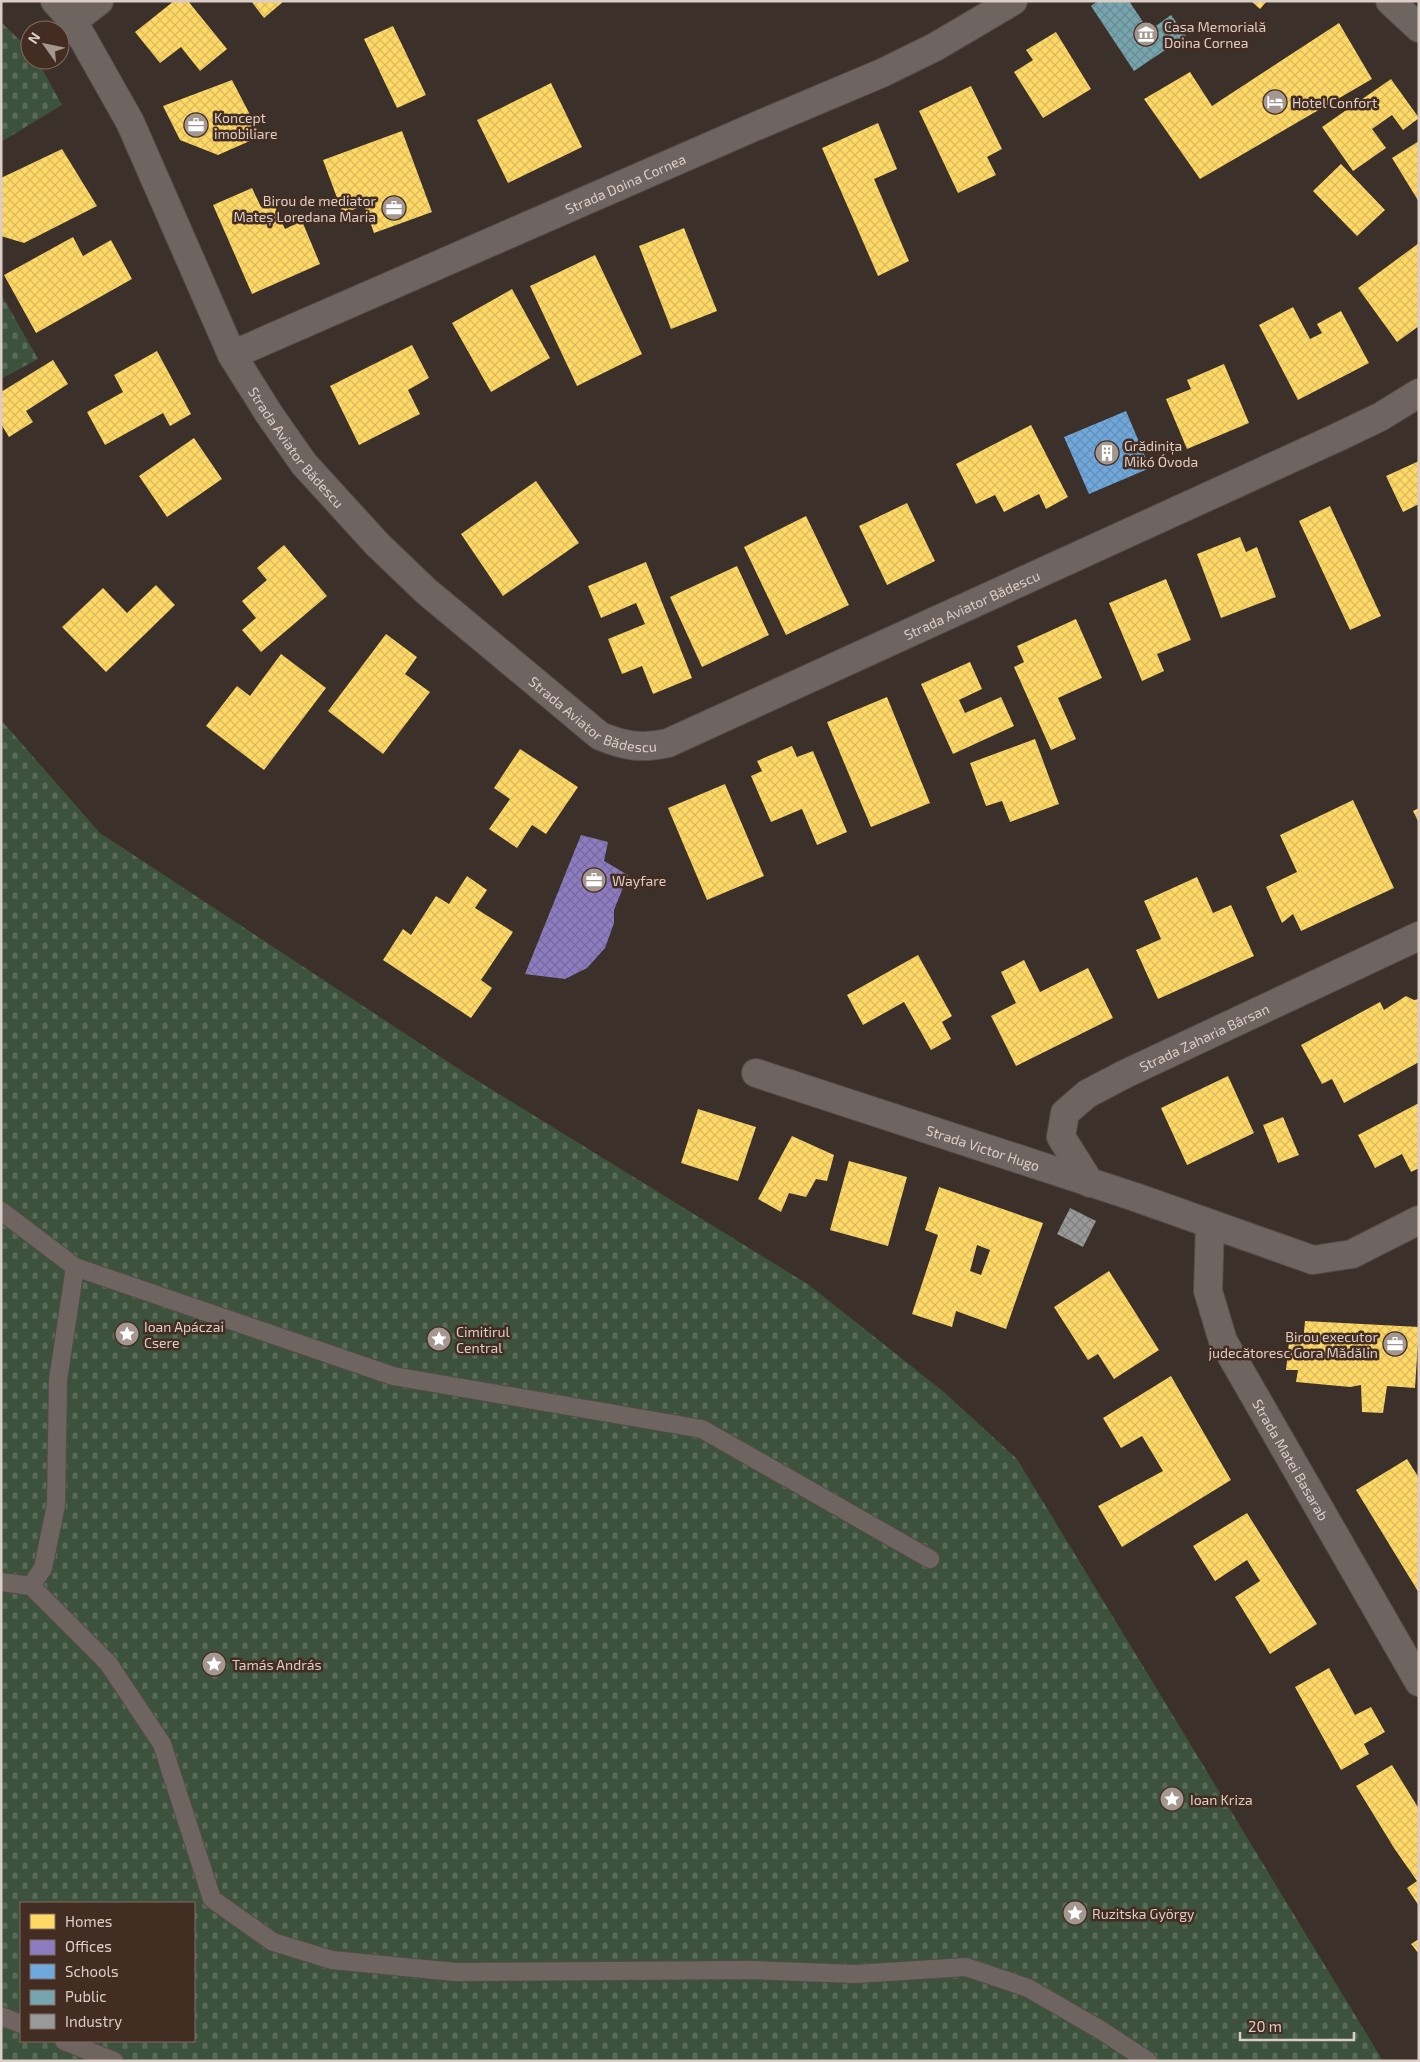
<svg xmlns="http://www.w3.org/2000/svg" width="1420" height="2062" viewBox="0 0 1420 2062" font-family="'Exo 2',sans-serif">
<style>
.cemetery{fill:url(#cemetery-stones);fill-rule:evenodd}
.homes{fill:url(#homes-cross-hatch);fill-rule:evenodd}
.offices{fill:url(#offices-cross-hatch)}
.schools{fill:url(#schools-cross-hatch)}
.public{fill:url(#public-cross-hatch)}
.industry{fill:url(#industry-cross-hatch)}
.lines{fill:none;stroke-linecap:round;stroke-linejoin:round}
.lane-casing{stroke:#554b47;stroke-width:20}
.street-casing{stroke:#554b47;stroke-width:30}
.lane{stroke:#6e6560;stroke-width:18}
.street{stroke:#6e6560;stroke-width:28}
.labels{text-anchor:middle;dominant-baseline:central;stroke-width:5;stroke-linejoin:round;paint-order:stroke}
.poi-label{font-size:14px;fill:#dccec7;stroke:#432d22;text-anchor:start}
.street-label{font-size:14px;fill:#dccec7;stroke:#432d22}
</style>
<defs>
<pattern id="cemetery-stones" width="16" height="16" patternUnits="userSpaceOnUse" patternTransform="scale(1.25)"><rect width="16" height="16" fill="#3d523d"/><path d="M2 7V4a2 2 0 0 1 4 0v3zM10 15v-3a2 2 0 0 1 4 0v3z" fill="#586a58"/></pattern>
<pattern id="homes-cross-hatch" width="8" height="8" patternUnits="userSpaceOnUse" patternTransform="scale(1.25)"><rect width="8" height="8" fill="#ffd966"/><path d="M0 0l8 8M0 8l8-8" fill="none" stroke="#d9ba5e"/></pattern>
<pattern id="offices-cross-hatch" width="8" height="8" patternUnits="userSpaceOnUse" patternTransform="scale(1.25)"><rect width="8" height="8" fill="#8e7cc3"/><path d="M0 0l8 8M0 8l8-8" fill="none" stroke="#77699a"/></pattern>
<pattern id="schools-cross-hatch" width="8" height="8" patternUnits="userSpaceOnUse" patternTransform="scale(1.25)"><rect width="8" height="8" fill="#6fa8dc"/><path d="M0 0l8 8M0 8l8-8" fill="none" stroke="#648eb4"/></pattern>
<pattern id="public-cross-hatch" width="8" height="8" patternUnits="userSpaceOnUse" patternTransform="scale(1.25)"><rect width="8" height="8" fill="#76a5af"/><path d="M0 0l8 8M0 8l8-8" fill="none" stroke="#698b92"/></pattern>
<pattern id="industry-cross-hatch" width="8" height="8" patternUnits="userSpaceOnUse" patternTransform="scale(1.25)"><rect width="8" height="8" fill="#999"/><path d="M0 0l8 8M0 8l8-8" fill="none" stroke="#7f7e7d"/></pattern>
</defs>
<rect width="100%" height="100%" fill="#3b302a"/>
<path class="cemetery" d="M 1,22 L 30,50 L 30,60 L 37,60 L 62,105 L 1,142 Z
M 1,294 L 38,359 L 1,379 Z
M 1,720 L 100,833 L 465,1073 L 809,1285 L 944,1392 L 1017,1459 L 1383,2061 L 1,2061 ZM 21,1903 L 194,1903 L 194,2041 L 21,2041 Z"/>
<path class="homes" d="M 174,1 L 188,1 L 227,49 L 200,71 L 181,47 L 160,63 L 135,32 Z
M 251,1 L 284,1 L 264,18 Z
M 1251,1 L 1267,1 L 1260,9 Z
M 1339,23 L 1372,79 L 1200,179 L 1144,99 L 1190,72 L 1212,106 Z
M 393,26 L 426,95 L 397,108 L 364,39 Z
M 1056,32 L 1091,89 L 1043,118 L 1014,72 L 1033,60 L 1026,50 Z
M 1391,79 L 1419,118 L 1403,130 L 1392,115 L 1372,129 L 1386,148 L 1353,171 L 1322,127 Z
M 232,80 L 261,136 L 218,155 L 180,140 L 163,106 Z
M 551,83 L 582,147 L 508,183 L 477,120 Z
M 971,86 L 1002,149 L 987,157 L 996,175 L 958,193 L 919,111 Z
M 878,123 L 897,169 L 874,179 L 909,261 L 878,276 L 822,148 Z
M 402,131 L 432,212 L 374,233 L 364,205 L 343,214 L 323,160 Z
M 1419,141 L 1419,202 L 1392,158 Z
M 62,149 L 97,206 L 24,243 L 1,236 L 1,178 Z
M 1341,164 L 1385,210 L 1357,236 L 1313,191 Z
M 252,188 L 261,207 L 273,202 L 285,229 L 302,221 L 320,264 L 252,294 L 213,205 Z
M 684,228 L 717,311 L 671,329 L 639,246 Z
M 73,237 L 83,256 L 111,240 L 132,279 L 36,333 L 4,275 Z
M 1419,243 L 1419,326 L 1397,342 L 1358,288 Z
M 595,255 L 642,354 L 577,386 L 530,286 Z
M 512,289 L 550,358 L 491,392 L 452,323 Z
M 1293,307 L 1310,339 L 1322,333 L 1317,324 L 1341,311 L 1369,363 L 1298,400 L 1259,325 Z
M 412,345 L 429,378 L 408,390 L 420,414 L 359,445 L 330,386 Z
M 157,351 L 191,414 L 170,426 L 163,413 L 105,445 L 87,412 L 123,392 L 114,375 Z
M 53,360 L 68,384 L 26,411 L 33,422 L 9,437 L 1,424 L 1,392 Z
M 1224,364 L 1249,423 L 1187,449 L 1166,399 L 1191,389 L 1187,380 Z
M 1031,425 L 1068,497 L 1046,509 L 1039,494 L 1004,512 L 995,495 L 976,504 L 956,464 Z
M 194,438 L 222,479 L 167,517 L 139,476 Z
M 1419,461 L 1419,504 L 1403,512 L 1386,476 Z
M 536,481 L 579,543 L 503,596 L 461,534 Z
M 907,503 L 935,561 L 887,585 L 859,526 Z
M 1330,506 L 1381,616 L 1350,630 L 1299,521 Z
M 806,516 L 849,605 L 786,635 L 744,547 Z
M 1240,537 L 1246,552 L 1257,547 L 1276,597 L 1221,618 L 1197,554 Z
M 284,545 L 327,596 L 261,652 L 242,630 L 256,618 L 242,601 L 267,580 L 257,568 Z
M 646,562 L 692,678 L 653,694 L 642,666 L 622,674 L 608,639 L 645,624 L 636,603 L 601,618 L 588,586 Z
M 737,566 L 769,635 L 702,667 L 670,597 Z
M 1166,579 L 1191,640 L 1157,654 L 1164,671 L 1142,681 L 1109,603 Z
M 156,585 L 175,605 L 106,672 L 62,627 L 103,588 L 127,613 Z
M 1076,619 L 1102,678 L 1058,698 L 1076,739 L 1051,750 L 1014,667 L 1024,662 L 1017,646 Z
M 386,634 L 417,657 L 405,674 L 430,692 L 383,754 L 328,711 Z
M 281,654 L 326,688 L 264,770 L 206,726 L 237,686 L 250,696 Z
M 970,662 L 982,689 L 959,700 L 965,713 L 1001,697 L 1014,726 L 953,754 L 921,684 Z
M 887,697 L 930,803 L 871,827 L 827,722 Z
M 1035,739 L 1059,804 L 1010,822 L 1002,801 L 986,806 L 970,763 Z
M 792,746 L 797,757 L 813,751 L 847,832 L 817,845 L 802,809 L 771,822 L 751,776 L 762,771 L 757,761 Z
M 520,749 L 578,787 L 546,834 L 532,825 L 517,848 L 489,829 L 510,799 L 494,788 Z
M 725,784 L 764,876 L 707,900 L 668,808 Z
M 1353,800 L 1394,888 L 1301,931 L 1293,914 L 1282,923 L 1266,887 L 1297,872 L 1280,835 Z
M 1419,808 L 1419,823 L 1413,811 Z
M 467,876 L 487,890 L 475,908 L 513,932 L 481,980 L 492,988 L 471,1018 L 383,960 L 403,929 L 411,935 L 436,896 L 449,904 Z
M 1197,877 L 1213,913 L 1231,905 L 1254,956 L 1158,999 L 1136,950 L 1161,939 L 1144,901 Z
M 918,955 L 952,1016 L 942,1022 L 951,1039 L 931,1050 L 904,1002 L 863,1025 L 847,995 Z
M 1024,960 L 1040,992 L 1088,968 L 1113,1018 L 1016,1066 L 991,1016 L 1016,1003 L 1001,972 Z
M 1406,996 L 1414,1000 L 1419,999 L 1419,1062 L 1344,1103 L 1332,1079 L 1322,1084 L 1301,1045 L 1380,1002 L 1384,1010 Z
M 1228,1076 L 1254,1133 L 1187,1165 L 1161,1108 Z
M 1419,1103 L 1419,1168 L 1411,1172 L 1402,1154 L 1375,1168 L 1358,1135 Z
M 698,1109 L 756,1127 L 738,1181 L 681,1163 Z
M 1283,1117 L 1299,1155 L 1278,1163 L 1263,1125 Z
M 792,1136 L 834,1155 L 827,1181 L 816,1179 L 806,1197 L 789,1193 L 781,1212 L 758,1199 Z
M 849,1161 L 907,1177 L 888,1246 L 830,1230 Z
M 939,1187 L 1043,1223 L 1006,1329 L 956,1311 L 952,1327 L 912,1314 L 938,1235 L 925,1230 ZM 977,1245 L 990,1250 L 981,1275 L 970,1271 Z
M 1109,1271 L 1159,1350 L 1114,1379 L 1098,1354 L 1088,1360 L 1054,1307 Z
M 1305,1321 L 1419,1327 L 1415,1388 L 1387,1386 L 1383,1413 L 1362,1412 L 1361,1385 L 1350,1387 L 1296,1382 L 1298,1370 L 1286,1370 L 1289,1342 L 1303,1343 Z
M 1171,1376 L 1231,1480 L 1122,1547 L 1098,1506 L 1163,1471 L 1142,1436 L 1121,1448 L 1103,1418 Z
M 1407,1459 L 1419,1478 L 1419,1593 L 1356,1490 Z
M 1247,1513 L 1317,1624 L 1270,1654 L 1235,1597 L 1260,1581 L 1247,1560 L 1215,1581 L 1193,1546 Z
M 1329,1668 L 1355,1715 L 1371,1707 L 1385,1732 L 1364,1744 L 1369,1754 L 1341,1770 L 1295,1687 Z
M 1392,1765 L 1419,1809 L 1419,1906 L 1407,1888 L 1417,1881 L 1394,1848 L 1356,1786 Z
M 1419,1939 L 1419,1954 L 1411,1944 Z"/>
<path class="offices" d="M 581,835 L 608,842 L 604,861 L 628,875 L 614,910 L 614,923 L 605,948 L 587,968 L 565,979 L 525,974 Z"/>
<path class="schools" d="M 1126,411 L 1150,468 L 1089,494 L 1064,437 Z"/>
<path class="public" d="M 1098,1 L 1129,1 L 1149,31 L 1171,15 L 1186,36 L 1134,71 L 1091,6 Z"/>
<path class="industry" d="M 1070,1208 L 1096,1221 L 1083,1247 L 1057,1234 Z"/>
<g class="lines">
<defs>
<path id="lane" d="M 1,1211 L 75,1267 L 393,1376 L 702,1429 L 930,1559
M 1,1582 L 31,1586 L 108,1663 L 162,1744 L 212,1899 L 273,1942 L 332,1960 L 455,1972 L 750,1970 L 855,1974 L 966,1967 L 1028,1988 L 1099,2029 L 1148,2061
M 31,1586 L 43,1568 L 56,1505 L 58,1380 L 75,1267
M 1,2016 L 21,2024
M 64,2041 L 114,2061"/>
<g id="street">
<path id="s1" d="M 55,1 L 73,21 L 130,122 L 232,355 L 269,414 L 304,464 L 377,544 L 426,591 L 600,736 C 625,746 641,749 668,743 L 1336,438 L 1380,417 L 1419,393"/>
<path d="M 1390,1 L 1419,28"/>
<path d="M 73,21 L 99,1"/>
<path id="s2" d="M 232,355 L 754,127 L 882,73 L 935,47 L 1013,1"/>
<path id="s3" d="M 756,1073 L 1135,1197 L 1313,1260 L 1352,1254 L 1419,1220"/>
<path id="s4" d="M 1090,1183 L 1061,1137 L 1065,1113 L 1087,1094 L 1125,1074 L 1419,936"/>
<path id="s5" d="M 1210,1224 L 1208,1291 L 1223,1341 L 1419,1682"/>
</g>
</defs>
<use href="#lane" class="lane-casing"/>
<use href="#street" class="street-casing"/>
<use href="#lane" class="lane"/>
<use href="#street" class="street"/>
</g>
<defs>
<symbol id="museum-disc" viewBox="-11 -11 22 22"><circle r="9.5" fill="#a49790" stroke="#432d22"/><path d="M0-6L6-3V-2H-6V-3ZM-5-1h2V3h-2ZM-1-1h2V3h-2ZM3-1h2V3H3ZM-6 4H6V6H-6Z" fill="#fff"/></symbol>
<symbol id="hotel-disc" viewBox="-11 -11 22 22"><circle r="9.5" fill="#a49790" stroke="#432d22"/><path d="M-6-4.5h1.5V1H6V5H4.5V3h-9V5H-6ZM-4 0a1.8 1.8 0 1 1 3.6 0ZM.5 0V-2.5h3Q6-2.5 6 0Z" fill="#fff"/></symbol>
<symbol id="office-disc" viewBox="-11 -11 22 22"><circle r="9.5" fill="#a49790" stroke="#432d22"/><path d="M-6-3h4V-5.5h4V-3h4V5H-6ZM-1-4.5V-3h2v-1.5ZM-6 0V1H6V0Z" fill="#fff"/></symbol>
<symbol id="building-disc" viewBox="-11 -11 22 22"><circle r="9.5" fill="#a49790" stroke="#432d22"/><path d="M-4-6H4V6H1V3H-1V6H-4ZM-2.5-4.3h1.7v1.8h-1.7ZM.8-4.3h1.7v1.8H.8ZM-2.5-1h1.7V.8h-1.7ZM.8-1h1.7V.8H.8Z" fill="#fff"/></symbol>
<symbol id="sight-disc" viewBox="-11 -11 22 22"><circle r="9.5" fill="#a49790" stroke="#432d22"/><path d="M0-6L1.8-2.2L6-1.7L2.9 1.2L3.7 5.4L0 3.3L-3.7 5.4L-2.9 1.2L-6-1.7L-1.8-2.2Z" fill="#fff"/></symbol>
</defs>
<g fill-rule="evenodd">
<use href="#museum-disc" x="1132" y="20" width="28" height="28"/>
<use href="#hotel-disc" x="1261" y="88" width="28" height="28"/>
<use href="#office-disc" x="182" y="111" width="28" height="28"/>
<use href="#office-disc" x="380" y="194" width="28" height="28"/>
<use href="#building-disc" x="1093" y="439" width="28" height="28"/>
<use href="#office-disc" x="580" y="866" width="28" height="28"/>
<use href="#sight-disc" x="113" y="1320" width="28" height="28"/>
<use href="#sight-disc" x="425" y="1325" width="28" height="28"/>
<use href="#office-disc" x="1381" y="1330" width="28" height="28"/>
<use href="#sight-disc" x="200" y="1650" width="28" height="28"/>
<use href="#sight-disc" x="1158" y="1785" width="28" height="28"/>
<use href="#sight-disc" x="1061" y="1899" width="28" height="28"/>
</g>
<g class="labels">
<g class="poi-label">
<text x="1164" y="26">Casa Memorială<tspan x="1164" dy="16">Doina Cornea</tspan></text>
<text x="1292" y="102">Hotel Confort</text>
<text x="214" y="117">Koncept<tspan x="214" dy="16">imobiliare</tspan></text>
<text x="376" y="200" text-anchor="end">Birou de mediator<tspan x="376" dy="16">Mateș Loredana Maria</tspan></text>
<text x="1124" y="445">Grădinița<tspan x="1124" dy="16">Mikó Óvoda</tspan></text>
<text x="612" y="880">Wayfare</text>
<text x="144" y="1326">Ioan Apáczai<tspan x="144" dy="16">Csere</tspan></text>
<text x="456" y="1331">Cimitirul<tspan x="456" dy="16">Central</tspan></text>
<text x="1378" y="1336" text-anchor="end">Birou executor<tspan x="1378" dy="16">judecătoresc Gora Mădălin</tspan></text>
<text x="232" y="1664">Tamás András</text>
<text x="1190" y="1799">Ioan Kriza</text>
<text x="1092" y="1913">Ruzitska György</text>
</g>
<g class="street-label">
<text stroke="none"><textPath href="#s2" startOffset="429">Strada Doina Cornea</textPath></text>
<text stroke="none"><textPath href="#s1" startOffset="510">Strada Aviator Bădescu</textPath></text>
<text stroke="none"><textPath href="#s1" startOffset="1334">Strada Aviator Bădescu</textPath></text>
<text stroke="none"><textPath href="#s1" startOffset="915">Strada Aviator Bădescu</textPath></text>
<text stroke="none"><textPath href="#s4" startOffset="238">Strada Zaharia Bârsan</textPath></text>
<text stroke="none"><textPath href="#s3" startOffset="239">Strada Victor Hugo</textPath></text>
<text stroke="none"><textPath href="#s5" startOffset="256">Strada Matei Basarab</textPath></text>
</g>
</g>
<rect width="1420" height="2062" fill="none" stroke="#dccec7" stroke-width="5"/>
<rect x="20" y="1902" width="175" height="140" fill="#432d22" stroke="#806d64"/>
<rect x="30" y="1914" width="25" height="15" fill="#ffd966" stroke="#806d64"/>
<text x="65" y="1927" font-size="15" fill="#dccec7">Homes</text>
<rect x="30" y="1940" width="25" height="15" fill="#8e7cc3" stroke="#806d64"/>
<text x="65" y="1952" font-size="15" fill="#dccec7">Offices</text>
<rect x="30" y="1964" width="25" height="15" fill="#6fa8dc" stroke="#806d64"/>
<text x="65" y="1977" font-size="15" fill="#dccec7">Schools</text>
<rect x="30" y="1990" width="25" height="15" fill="#76a5af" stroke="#806d64"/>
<text x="65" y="2002" font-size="15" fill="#dccec7">Public</text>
<rect x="30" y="2014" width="25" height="15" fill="#999999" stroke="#806d64"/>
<text x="65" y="2027" font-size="15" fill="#dccec7">Industry</text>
<g transform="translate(45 45) rotate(303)"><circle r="24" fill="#432d22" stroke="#806d64"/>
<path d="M0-4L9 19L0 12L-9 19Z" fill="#a49790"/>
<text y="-8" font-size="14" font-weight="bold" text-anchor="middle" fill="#dccec7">N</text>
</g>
<path d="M1240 2032v8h114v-8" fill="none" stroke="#dccec7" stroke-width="2.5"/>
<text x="1248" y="2032" font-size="15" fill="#dccec7" stroke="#432d22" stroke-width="4" paint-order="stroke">20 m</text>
</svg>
